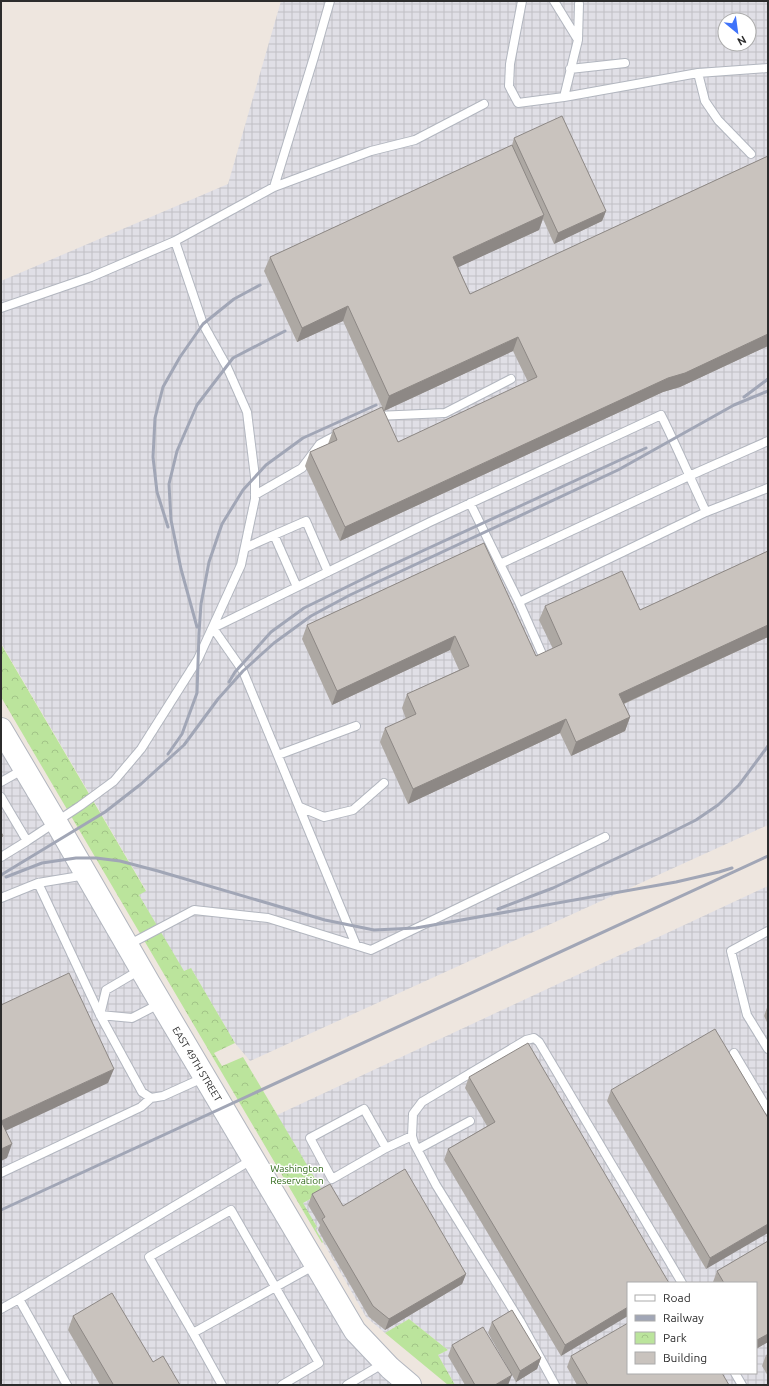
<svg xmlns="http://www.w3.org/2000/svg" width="769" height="1386" viewBox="0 0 769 1386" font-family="Ubuntu,sans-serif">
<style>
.industrial{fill:url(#industrial-grid);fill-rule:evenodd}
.park{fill:url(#park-crowns)}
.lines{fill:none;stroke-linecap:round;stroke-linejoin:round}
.lane-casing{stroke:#b2b6bf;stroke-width:10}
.secondary-casing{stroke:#b2b6bf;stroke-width:24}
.lane{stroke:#fff;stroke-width:8}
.secondary{stroke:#fff;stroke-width:22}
.rail{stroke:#a1a6b6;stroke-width:3}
.wall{fill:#ada8a3}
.shaded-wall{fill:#8d8885}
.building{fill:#c9c3be;stroke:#8d8885}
.labels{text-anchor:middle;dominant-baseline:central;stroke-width:3;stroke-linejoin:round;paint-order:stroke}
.street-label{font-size:10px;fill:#2c2c2c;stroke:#fff}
.park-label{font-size:10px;fill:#326a1b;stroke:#fff}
</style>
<defs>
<pattern id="industrial-grid" width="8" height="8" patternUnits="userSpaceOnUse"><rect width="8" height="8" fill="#e0dfe6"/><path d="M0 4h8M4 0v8" fill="none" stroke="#c0c0c5"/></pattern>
<pattern id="park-crowns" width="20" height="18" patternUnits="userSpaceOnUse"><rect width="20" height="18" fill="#bbe49c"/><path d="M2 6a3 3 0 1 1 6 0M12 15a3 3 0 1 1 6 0" fill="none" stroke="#a1c487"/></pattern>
</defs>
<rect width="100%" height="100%" fill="#eee6df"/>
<path class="industrial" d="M 281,1 L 768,1 L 768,825 L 250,1061 L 235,1043 L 191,968 L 184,972 L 139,895 L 146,890 L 1,643 L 1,281 L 228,184 ZM 725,20 L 749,20 L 749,44 L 725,44 Z
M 1,729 L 355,1331 L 411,1385 L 1,1385 Z
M 768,886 L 768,1385 L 455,1385 L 438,1355 L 448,1350 L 409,1319 L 385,1333 L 366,1317 L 315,1228 L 317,1227 L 303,1203 L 323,1192 L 277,1115 ZM 628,1283 L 756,1283 L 756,1373 L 628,1373 Z"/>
<path class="park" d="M 1,644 L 146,891 L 139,895 L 184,971 L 191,968 L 235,1043 L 214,1053 L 222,1066 L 243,1057 L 323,1192 L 303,1203 L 317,1227 L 315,1228 L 323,1242 L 322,1243 L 1,697 Z
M 409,1319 L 448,1350 L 438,1355 L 455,1385 L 448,1385 L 385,1333 Z"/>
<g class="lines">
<defs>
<path id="lane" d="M 522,1 L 510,64 L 509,86 L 518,103 L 564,97 L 698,73 L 705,101 L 718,120 L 751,154
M 554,1 L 578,40 L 564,97
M 578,40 L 579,4
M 570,69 L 625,63
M 698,73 L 768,68
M 274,187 L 314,57 L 330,1
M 1,308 L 91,277 L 175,241 L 274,187 L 371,151 L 415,140 L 484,104
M 376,416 L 445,413 L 511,379
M 255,495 L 302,468 L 320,444 L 339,434
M 470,503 L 500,564
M 706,512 L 768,488
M 274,535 L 306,521 L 328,572
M 245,548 L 274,535 L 297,587
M 519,602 L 546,663
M 278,755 L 356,726
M 1,782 L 24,769
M 1,797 L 27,841
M 300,807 L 324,817 L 353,810 L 384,783
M 1,857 L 27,841 L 80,806 L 114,781 L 141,749 L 198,659 L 241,565 L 255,499 L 255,477 L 247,412 L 227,367 L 203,324 L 175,241
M 38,883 L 100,1015 L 142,1092 L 151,1098 L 163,1096 L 205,1077
M 1,898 L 38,883 L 86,875
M 768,931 L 731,951 L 747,1015 L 768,1049
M 128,945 L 194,910 L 268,918 L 371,950 L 605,837
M 356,945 L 243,671 L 213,628 L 432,521 L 661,415 C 677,447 691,480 706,512 L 519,602 L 500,564 L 689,476 L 768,441
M 100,1015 L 106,990 L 140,970
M 100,1015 L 132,1018 L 161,1003
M 734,1053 L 768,1110
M 386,1148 L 364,1109 L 310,1138 L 332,1179 L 386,1148 L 412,1136
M 418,1149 L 470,1121
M 1,1173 L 141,1107 L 151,1098
M 1,1309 L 19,1299
M 193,1333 L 149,1257 L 231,1210 L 319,1363 L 282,1385
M 735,1373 L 742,1385
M 67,1385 L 19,1299 L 253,1159
M 222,1385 L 193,1333 L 315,1265
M 347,1385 L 384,1363
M 555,1385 L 520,1321 L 436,1185 L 414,1143 L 412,1136 L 413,1114 L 422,1102 L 526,1040 L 534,1038 L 539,1042 L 682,1283"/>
<path id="secondary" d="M 1,729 L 56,822 L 149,983 L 355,1331 L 390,1368 L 410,1385"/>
</defs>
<use href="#lane" class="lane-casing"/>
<use href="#secondary" class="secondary-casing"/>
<use href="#lane" class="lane"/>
<use href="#secondary" class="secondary"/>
<path class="rail" d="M 744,397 L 768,379
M 168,527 L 157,492 L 153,457 L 155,418 L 163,387 L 180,357 L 203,324 L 234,299 L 260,285
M 197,627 L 181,569 L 171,520 L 169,484 L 177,451 L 197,405 L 233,358 L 285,331
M 229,682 L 235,672 L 271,632 L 304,608 L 381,570 L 646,448
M 168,754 L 182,734 L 197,693 L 199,633 L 201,604 L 209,562 L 222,524 L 243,490 L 266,465 L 303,438 L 376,405
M 1,875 L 105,812 L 141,784 L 184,745 L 218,699 L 243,671 L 274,643 L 311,616 L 350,595 L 618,470 L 734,405 L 768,391
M 6,877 L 42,863 L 76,858 L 96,858 L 120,861 L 158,871 L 325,920 L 374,930 L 416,928 L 676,882 L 719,872 L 732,868
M 498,909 L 553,888 L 660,838 L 696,820 L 718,805 L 739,785 L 768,746
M 1,1210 L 768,856"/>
</g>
<path class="wall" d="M 514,138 L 606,211 L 602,221 L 554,244 L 543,219 L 539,230 L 458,267 L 470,294 L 768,156 L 768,346 L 680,387 L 663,392 L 340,541 L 305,466 L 310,452 L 328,444 L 333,430 L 398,442 L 528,382 L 513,351 L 384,411 L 343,321 L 297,342 L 264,271 L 270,257 L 512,145 Z
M 484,543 L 536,656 L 553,649 L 539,620 L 545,606 L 640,610 L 768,551 L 768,637 L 624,704 L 630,717 L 625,731 L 571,756 L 560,733 L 408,804 L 380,742 L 385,728 L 406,719 L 402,708 L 407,694 L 459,670 L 450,650 L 332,705 L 302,639 L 307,625 Z
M 768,1005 L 768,1024 L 764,1016 Z
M 469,1077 L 669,1283 L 561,1356 L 444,1160 L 448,1149 L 487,1126 L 465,1088 Z
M 611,1090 L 768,1118 L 706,1269 L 607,1101 Z
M 312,1194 L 343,1206 L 466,1274 L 462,1284 L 385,1330 L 369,1317 L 318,1230 L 320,1225 L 308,1205 Z
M 768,1241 L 768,1342 L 756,1349 L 756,1283 L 714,1283 L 713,1282 L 717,1271 Z
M 73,1316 L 180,1385 L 100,1385 L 68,1330 Z
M 492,1322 L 541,1358 L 537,1369 L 516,1382 L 488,1333 Z
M 452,1345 L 508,1385 L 465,1385 L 448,1356 Z
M 768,1354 L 768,1376 L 762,1366 L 766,1355 Z
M 571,1356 L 729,1385 L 577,1385 L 567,1367 Z"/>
<path class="shaded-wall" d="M 606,211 L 602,221 L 554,244 L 558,233 Z
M 544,215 L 539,230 L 448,272 L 453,257 Z
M 348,306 L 343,321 L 297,342 L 302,328 Z
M 768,334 L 768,346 L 680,387 L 663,392 L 340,541 L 345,527 L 668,378 Z
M 518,337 L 513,351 L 384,411 L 389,396 Z
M 768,625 L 768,637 L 614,708 L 619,694 Z
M 455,636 L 450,650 L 332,705 L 337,691 Z
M 630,717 L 625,731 L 571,756 L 576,742 Z
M 566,719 L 560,733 L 408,804 L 413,789 Z
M 114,1069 L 108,1083 L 1,1133 L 1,1121 Z
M 12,1144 L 7,1158 L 1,1161 L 1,1149 Z
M 768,1224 L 768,1233 L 706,1269 L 710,1258 Z
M 466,1274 L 462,1284 L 385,1330 L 389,1319 Z
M 628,1307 L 628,1316 L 561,1356 L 565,1345 Z
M 768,1334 L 768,1342 L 756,1349 L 756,1344 L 757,1340 Z
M 541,1358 L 537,1369 L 516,1382 L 520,1371 Z
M 512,1375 L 508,1385 L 495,1385 Z"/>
<path class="building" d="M 562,116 L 606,211 L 558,233 L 514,138 Z
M 512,145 L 544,215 L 453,257 L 470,294 L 768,156 L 768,334 L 685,373 L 668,378 L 345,527 L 310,452 L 337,440 L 333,430 L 382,407 L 398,442 L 537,377 L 518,337 L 389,396 L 348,306 L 302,328 L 270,257 Z
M 484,543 L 536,656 L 562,644 L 545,606 L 622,571 L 640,610 L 768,551 L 768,625 L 619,694 L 630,717 L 576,742 L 566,719 L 413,789 L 385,728 L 416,714 L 407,694 L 469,666 L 455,636 L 337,691 L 307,625 Z
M 1,832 L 3,836 L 1,837 Z
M 69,973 L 114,1069 L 1,1121 L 12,1144 L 1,1149 L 1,1005 Z
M 715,1029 L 768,1118 L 768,1224 L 710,1258 L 611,1090 Z
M 528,1043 L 669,1283 L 628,1283 L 628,1307 L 565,1345 L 448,1149 L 495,1122 L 469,1077 Z
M 405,1169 L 466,1274 L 389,1319 L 373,1306 L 322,1219 L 325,1217 L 312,1194 L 330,1184 L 343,1206 Z
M 768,1241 L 768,1334 L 757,1340 L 756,1338 L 756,1283 L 724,1283 L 717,1271 Z
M 112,1293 L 153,1362 L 163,1356 L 180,1385 L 112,1385 L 113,1384 L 73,1316 Z
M 512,1310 L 541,1358 L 520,1371 L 492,1322 Z
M 628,1323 L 628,1373 L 722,1373 L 729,1385 L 588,1385 L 571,1356 Z
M 483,1327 L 512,1375 L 495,1385 L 475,1385 L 452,1345 Z"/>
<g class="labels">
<g class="street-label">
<text transform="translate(197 1064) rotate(59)">EAST 49TH STREET</text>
</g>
<g class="park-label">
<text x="297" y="1168">Washington<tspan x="297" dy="12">Reservation</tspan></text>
</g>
</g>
<rect width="769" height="1386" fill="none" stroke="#2c2c2c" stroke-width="4"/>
<rect x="627" y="1282" width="130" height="92" fill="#ffffff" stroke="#ababab"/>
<rect x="635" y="1295" width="20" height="6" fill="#ffffff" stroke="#ababab"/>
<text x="663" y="1302" font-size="12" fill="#2c2c2c">Road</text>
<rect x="635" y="1315" width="20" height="6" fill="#a1a6b6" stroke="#ababab"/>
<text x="663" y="1322" font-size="12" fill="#2c2c2c">Railway</text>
<rect x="635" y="1332" width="20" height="12" fill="url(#park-crowns)" stroke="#ababab"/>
<text x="663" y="1342" font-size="12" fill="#2c2c2c">Park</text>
<rect x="635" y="1352" width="20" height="12" fill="#c9c3be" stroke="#ababab"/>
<text x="663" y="1362" font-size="12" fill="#2c2c2c">Building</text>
<g transform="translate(737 32) rotate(151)"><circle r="19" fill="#ffffff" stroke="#ababab"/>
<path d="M0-3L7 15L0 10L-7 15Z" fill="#4073fa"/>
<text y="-6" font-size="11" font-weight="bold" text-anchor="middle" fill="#2c2c2c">N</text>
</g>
</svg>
